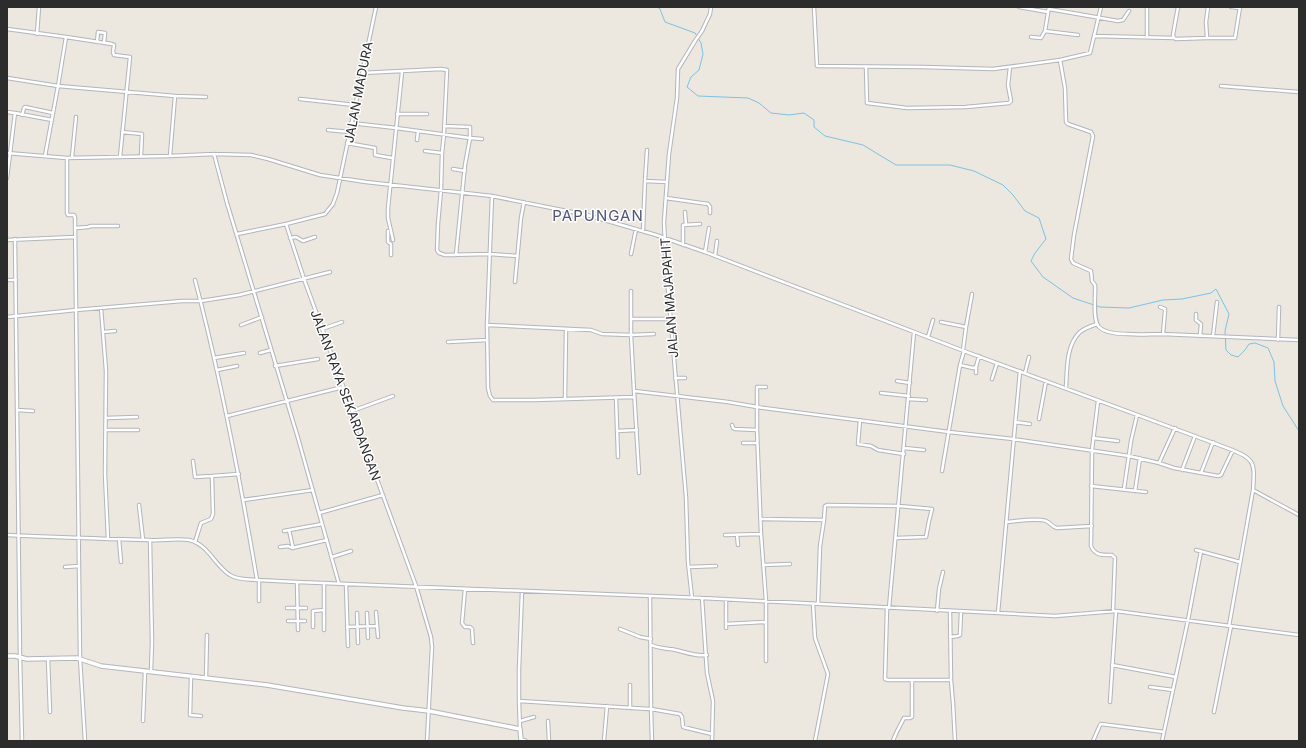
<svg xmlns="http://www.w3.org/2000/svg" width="1306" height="748" viewBox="0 0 1306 748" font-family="Inter,sans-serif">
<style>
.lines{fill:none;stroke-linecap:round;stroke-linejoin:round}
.stream{stroke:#7ec2e3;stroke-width:1}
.street-casing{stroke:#b3b5be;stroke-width:4.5}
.secondary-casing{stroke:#b3b5be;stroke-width:5.5}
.street{stroke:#fff;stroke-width:2.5}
.secondary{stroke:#fff;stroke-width:3.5}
.labels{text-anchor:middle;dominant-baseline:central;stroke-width:3;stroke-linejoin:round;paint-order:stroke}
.street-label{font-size:13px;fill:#2c2c2c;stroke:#fff}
.quarter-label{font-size:15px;letter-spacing:1px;fill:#505578;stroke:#fff}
</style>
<rect width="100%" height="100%" fill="#ece7df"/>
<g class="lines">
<path class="stream" d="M 657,7 L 660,9 L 665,22 L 695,33 L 701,43 L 703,54 L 699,70 L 691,77 L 687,87 L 698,96 L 748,98 L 759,103 L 771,113 L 789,115 L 804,113 L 814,120 L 814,127 L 825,136 L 863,145 L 896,165 L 950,165 L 974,171 L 1003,185 L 1013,195 L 1025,211 L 1039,218 L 1046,239 L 1035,253 L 1031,261 L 1043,277 L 1073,298 L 1100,307 L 1129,308 L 1163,300 L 1182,299 L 1211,293 L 1216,289 L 1229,314 L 1225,331 L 1226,350 L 1231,355 L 1238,357 L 1245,350 L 1249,344 L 1255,343 L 1268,348 L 1274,362 L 1275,381 L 1283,406 L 1299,431"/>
<defs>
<path id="street" d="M 376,7 L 337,193 L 333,204 L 325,214 L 286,224 L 304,279 L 416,586 L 431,637 L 432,647 L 427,741
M 814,7 L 817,66 L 923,67 L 993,69 L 1060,60 L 1065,88 L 1066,122 L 1068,124 L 1091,132 L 1093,136 L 1074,235 L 1071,259 L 1073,263 L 1091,271 L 1092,281 L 1095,285 C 1096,295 1092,319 1099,327 C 1105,333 1120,334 1128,334 C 1139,335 1151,334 1162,334 C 1207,336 1253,338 1299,340
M 1019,7 L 1048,12
M 1049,7 L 1045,31 L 1078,35
M 1178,7 L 1173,35 L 1174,38 L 1176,39 L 1207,38 L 1206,22 L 1208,7
M 1231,7 L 1240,8
M 1049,9 L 1118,21 L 1123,20 L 1129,11
M 7,29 L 66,37 L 58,86 L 45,156
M 37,34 L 39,7
M 1095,36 L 1174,38
M 66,37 L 112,44 L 114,45 L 113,52 L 114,55 L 130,57 L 120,157
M 1031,37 L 1041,38 L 1045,31
M 1147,37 L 1147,7
M 1207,38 L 1235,38 L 1240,7
M 97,42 L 98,32 L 105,33 L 104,43
M 1060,60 L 1090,53 L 1101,7
M 866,67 L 867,103 L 907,108 L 966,107 L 1009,103 L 1011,101 L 1008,85 L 1010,67
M 362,73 L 441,69 L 447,70 L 444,134 L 442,153 L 441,190 L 438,224 L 437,250 L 439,253 L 445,255 L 490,254 L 517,256
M 7,78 L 58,86 L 175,96 L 170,156
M 1221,86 L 1299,92
M 175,96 L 206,97
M 300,99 L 355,105
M 7,112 L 15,113 L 7,178
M 15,113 L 52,120
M 397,114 L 427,114
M 22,115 L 24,108 L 25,107 L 53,113
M 351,123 L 396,128 L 470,138 L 465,165 L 456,255
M 444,126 L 470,127 L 470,138 L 482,139
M 328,130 L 350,132
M 122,132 L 142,134 L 141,156
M 417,140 L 418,131
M 347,143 L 375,148 L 375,155 L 392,158
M 425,151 L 442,153
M 7,153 L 67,158 L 170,156 L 214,154 L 251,155 L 268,159 L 320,175 L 366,182 L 492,196 L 587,215 L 656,235 L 705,252 L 964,351 L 1227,448 C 1255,459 1255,461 1253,490
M 214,154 L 227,203 L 298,438 L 339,584
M 72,157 L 76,117
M 67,158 L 67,213 L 68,215 L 74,215 L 75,218 L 80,658 L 85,741
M 453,169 L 465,171
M 645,181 L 647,150
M 492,196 L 487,325 L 591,330 L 602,334 L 631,335 L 634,391 L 728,402 L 757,407 L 757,430 L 761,534 L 766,601 L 766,661
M 666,198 L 708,204 L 710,207 L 710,213
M 685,212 L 686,225
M 76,228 L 88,227 L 91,226 L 118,226
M 388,231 L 388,242 L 391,244 L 391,255
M 643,231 L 645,181 L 667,182
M 237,234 L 286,224
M 290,238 L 296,237 L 303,241 L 315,237
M 15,239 L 20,657 L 22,741
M 7,240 L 75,237
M 393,240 L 388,218 L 388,208 L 402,72
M 683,245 L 683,225 L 700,224
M 705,252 L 709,228
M 631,254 L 636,229
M 715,256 L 717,241
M 7,280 L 16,280
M 195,280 C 221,378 240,479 257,580 L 297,582 L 702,598 L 1055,616 L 1116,611 L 1299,635
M 515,282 L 521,218 L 524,202
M 631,291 L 631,335 L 654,334
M 1160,307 L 1165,309 L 1165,311 L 1163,334
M 101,308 L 106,371 L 105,474 L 108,539
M 1196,314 L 1196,320 L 1201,324 L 1200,336
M 7,317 L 76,310 L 182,301 L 201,301 L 239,295 L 330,272
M 631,319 L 670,319
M 941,322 L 966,327
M 241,325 L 262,317
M 487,325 L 488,388 L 490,396 L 493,400 L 534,400 L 634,397
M 322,329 L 342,322
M 103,332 L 115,331
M 1213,336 L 1217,302
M 928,337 L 933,320
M 1278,340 L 1279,307
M 448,342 L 487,340
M 963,350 L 966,327 L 972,294
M 260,353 L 271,350
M 214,358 L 244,353
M 960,365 L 973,368 L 976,367 L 979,356
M 275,366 L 318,359
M 976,367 L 976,373
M 217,370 L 237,366
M 1025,373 L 1029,357
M 675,378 L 685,378
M 992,379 L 997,363
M 897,381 L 910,383
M 766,387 L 757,387 L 757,407 L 949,432 L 1013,439 L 1129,456 L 1159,463 L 1175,428
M 1066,388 C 1067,370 1066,345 1080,332 C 1085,328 1091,326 1097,324
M 634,391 L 639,473
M 881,393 L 909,396
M 616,398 L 618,457
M 565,399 L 566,329
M 908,399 L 926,400
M 1098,401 L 1092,450 L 1091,546 C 1095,556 1103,555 1112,555 L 1115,558 L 1113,611
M 17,410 L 33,411
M 352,411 L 393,396
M 227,416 L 343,387
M 106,418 L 137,417
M 1039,419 L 1046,381
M 860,420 L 858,444 L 871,446 L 878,450 L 904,454
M 1015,422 L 1030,424
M 732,425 L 733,428 L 735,429 L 757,430
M 106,430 L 138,430
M 617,431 L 637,430
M 1093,438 L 1118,441
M 743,443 L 757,443
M 904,448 L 924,450
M 193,461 L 195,477 L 212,476
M 1159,463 L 1174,468 L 1218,476 L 1221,475 L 1233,450
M 1182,470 L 1195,436
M 942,471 L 960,365 L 964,351
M 1201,473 L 1213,442
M 1091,486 L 1146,492
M 1124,489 L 1131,441 L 1137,415
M 1135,491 L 1140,458
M 243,500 L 313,490
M 139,505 L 143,540
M 319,513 L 383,495
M 761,519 L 824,520 L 820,546 L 818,604
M 824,520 L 825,506 L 827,505 L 899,506 L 932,509 L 929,521 L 926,537 L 896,538
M 1007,522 C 1018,521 1036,518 1046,521 C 1051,523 1052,527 1057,528 L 1092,526
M 284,531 L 289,530
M 7,535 C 55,537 102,539 150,540 C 162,541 177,538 189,540 C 208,544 215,566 230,575 C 237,580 248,579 257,580
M 725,535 L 761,534
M 737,535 L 738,545
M 119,539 L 121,562
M 150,540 L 152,642 L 151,671
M 195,542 L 201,523 L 211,519 L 213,514 L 212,476 L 239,474
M 280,547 L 288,546 L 292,548 L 327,540
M 293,548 L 289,530 L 322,524
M 1196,550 L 1240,562
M 332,557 L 351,551
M 763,565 L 790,564
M 65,567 L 79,566
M 689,567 L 716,566
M 259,580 L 259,601
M 297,582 L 298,630
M 324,583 L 324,630
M 346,584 L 348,646
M 465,589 L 462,623 L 465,627 L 470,627 L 472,629 L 473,643
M 650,597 L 651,709 L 680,714 L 682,717 L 683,727 L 712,734
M 692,598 L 688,562 L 686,497 L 666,266 L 664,222 L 669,154 L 677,98 L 678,69 L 695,41 L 702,31 L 710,14 L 711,7
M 702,598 L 707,673 L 713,701 L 712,741
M 726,599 L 726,628
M 813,604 L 815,638 L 828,674 L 815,741
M 287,608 L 306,608
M 887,608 L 885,679 L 888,680 L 951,680 L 950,611
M 889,608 L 914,332
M 937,611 L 939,589 L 943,572
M 376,612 L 378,637
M 357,613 L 358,643
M 367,613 L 368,638
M 998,613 L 1020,371
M 288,621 L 305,621
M 726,624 L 766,622
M 1229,626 L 1253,490 L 1299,515
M 313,627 L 313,611 L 324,610
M 347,627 L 377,626
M 620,629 L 640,637 L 651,639
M 950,637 L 958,636 L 960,635 L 961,612
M 651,645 C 658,648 662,648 669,649 C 683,650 692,657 707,655
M 48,659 L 50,712
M 1112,665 L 1176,677
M 191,677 L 190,715 L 201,716
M 206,678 L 207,635
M 951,680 L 953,703 L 955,741
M 630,685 L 630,708
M 1150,687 L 1173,690
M 519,701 L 519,669 L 522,591
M 1110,702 L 1116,611
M 1214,712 L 1231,626
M 143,721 L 145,671
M 520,721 L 534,717
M 548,721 L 549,741
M 520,729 L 519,701 L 649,709 L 651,709 L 652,741
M 604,741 L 607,706
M 893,741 C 896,732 900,726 904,718 L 910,718 L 912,717 L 912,680
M 1093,741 L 1100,725 L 1101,724 L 1164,732
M 1162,741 L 1188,620 L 1201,551"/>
<path id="secondary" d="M 7,656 L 15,656 L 27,659 L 77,658 L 101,666 L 267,685 L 403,708 L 429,711 L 520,729 L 521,740 L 525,741"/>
</defs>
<use href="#street" class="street-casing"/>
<use href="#secondary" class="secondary-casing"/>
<use href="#street" class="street"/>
<use href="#secondary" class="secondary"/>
</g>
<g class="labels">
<g class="street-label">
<text transform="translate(358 92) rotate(-79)">JALAN MADURA</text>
<text transform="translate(669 298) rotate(-94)">JALAN MAJAPAHIT</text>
<text transform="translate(346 395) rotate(70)">JALAN RAYA SEKARDANGAN</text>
</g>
<g class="quarter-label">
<text x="598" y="215">PAPUNGAN</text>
</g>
</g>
<rect width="1306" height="748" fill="none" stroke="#2c2c2c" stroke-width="16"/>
</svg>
